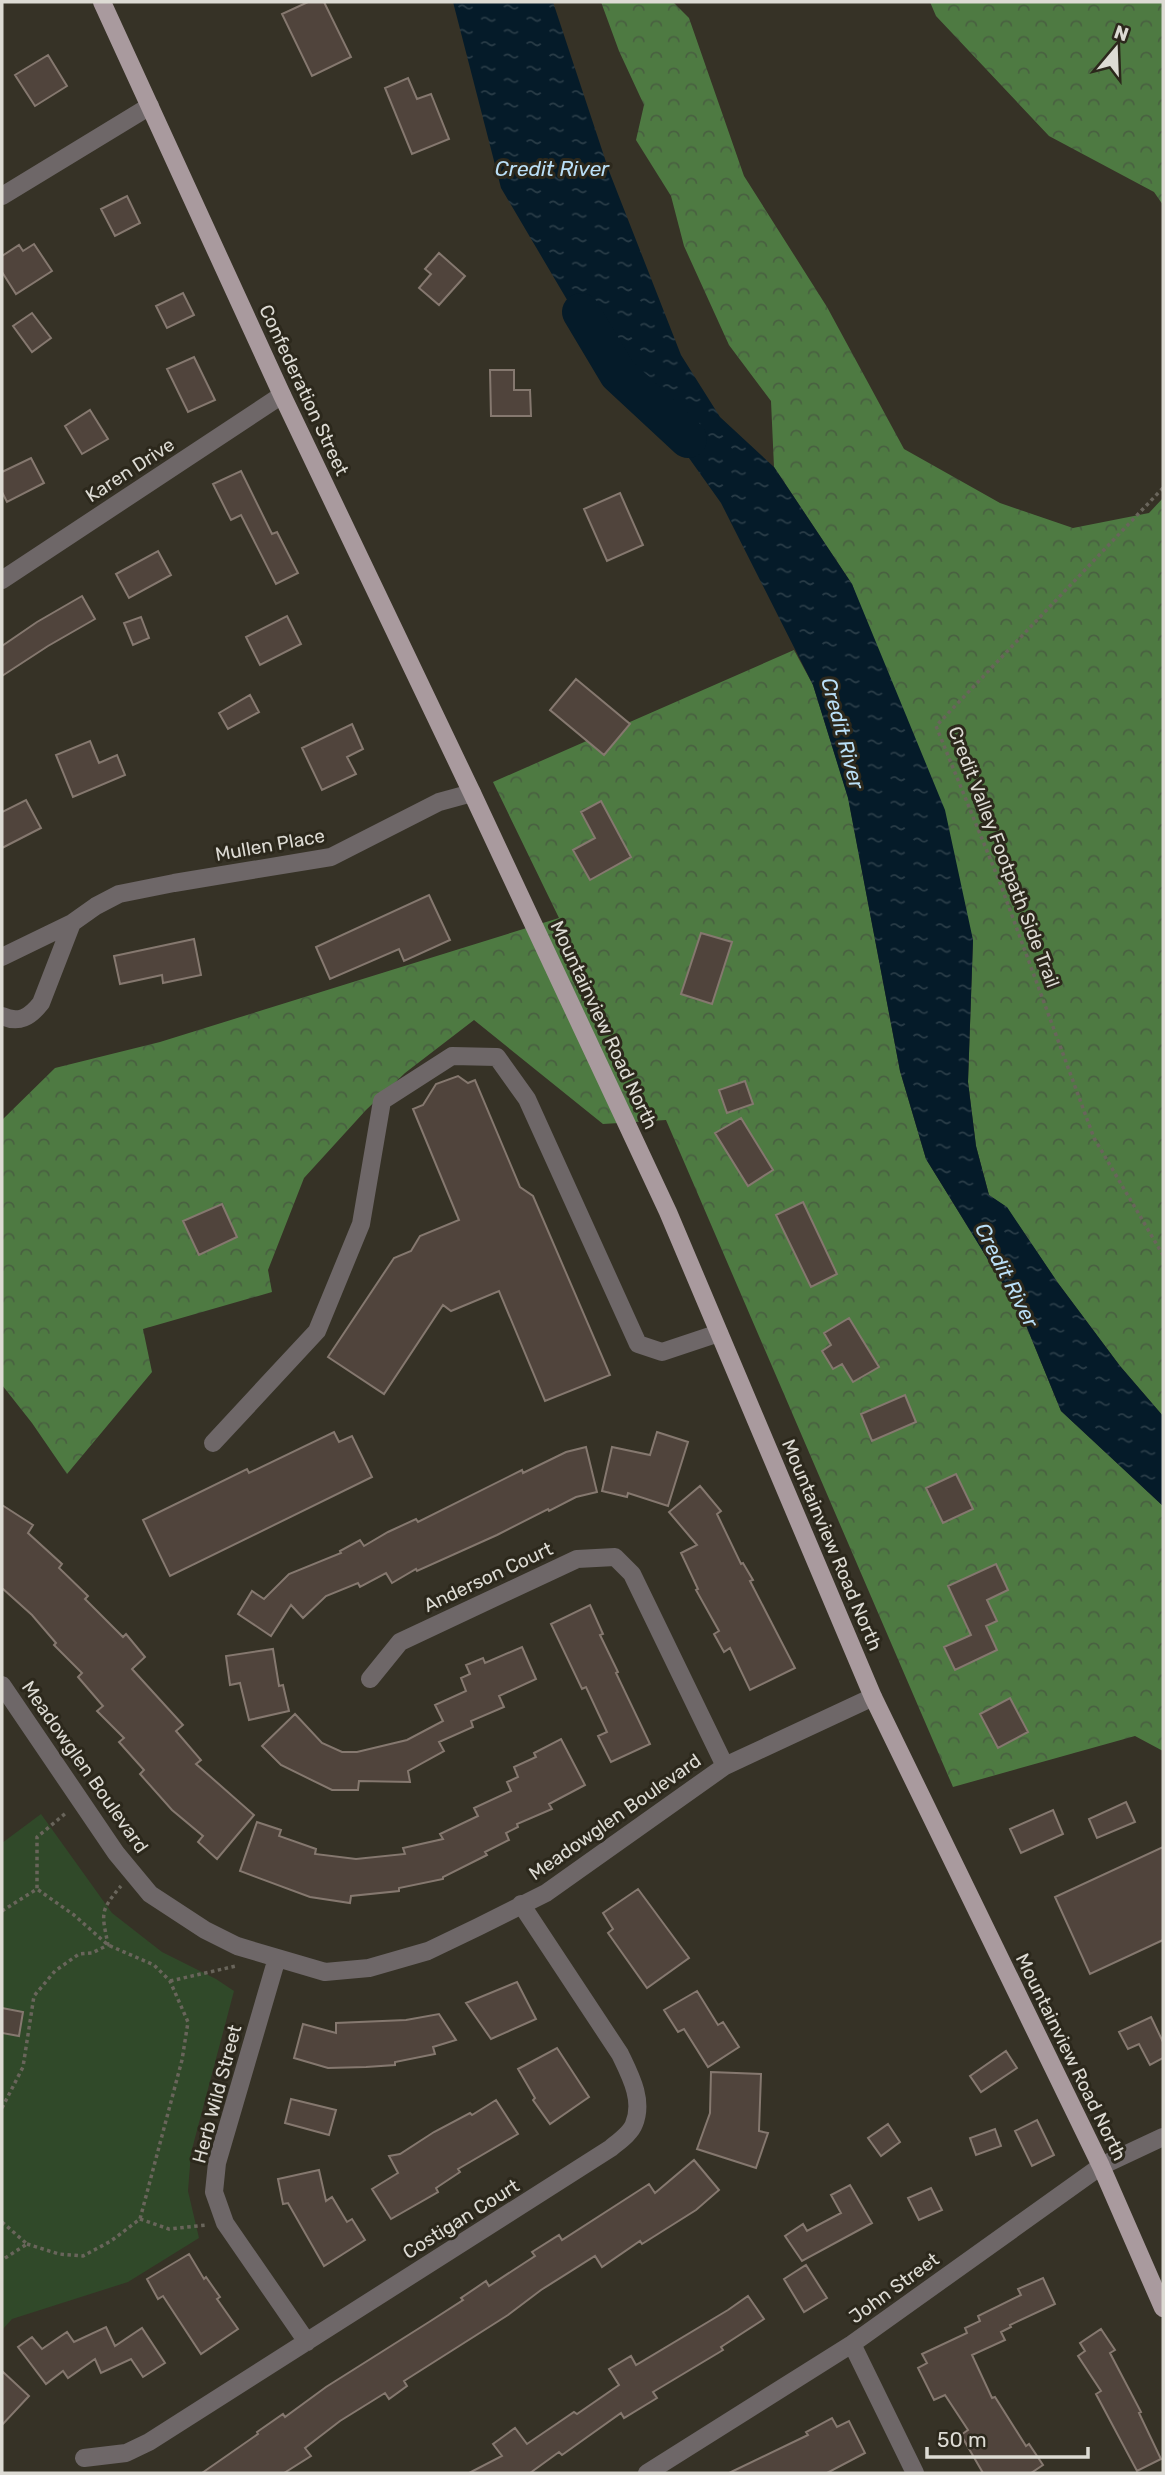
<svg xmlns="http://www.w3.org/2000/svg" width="1165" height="2475" viewBox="0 0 1165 2475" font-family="Rubik,sans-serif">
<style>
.green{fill:#304929}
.forest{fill:url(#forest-crowns)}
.water{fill:url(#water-ripples)}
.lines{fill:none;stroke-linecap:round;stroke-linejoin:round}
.river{stroke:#051b29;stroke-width:38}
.building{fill:#50443c;stroke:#85786f;stroke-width:2}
.path{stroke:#69655b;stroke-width:3.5;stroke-dasharray:3.5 3.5;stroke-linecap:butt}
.minor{stroke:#6e6768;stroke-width:18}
.major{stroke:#a99a9e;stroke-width:18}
.labels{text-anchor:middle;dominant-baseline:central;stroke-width:6;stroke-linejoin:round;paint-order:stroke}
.street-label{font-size:19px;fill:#dddbd4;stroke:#2c281c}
.water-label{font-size:21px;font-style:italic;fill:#badff7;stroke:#2c281c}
</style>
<defs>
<pattern id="forest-crowns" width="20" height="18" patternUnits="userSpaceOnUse" patternTransform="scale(1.75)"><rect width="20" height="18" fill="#4e7a42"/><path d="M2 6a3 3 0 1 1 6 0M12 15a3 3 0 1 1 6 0" fill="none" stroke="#496141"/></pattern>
<pattern id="water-ripples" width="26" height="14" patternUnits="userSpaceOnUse" patternTransform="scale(1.75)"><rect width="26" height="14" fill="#051b29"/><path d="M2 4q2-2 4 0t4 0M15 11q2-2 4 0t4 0" fill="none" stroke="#293c47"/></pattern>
</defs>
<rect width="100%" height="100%" fill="#363226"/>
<path class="green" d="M 41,1814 L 112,1913 L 162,1952 L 216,1979 L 234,1991 L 191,2153 L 188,2191 L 199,2238 L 128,2282 L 12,2319 L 2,2330 L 2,1843 Z"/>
<path class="forest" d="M 601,2 L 673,2 L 689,18 L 744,176 L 827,307 L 904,449 L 1000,503 L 1073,528 L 1149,513 L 1163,498 L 1163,1416 L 1120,1366 L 1058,1283 L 1007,1208 L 989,1195 L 976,1146 L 968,1082 L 973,940 L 852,584 L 774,467 L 771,401 L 729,345 L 684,246 L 671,196 L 636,140 L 644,105 L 619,51 Z
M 930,2 L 1163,2 L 1163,205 L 1154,192 L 1049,136 L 936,16 Z
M 794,650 L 813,685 L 848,797 L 900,1071 L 926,1159 L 1021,1313 L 1061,1411 L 1163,1506 L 1163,1751 L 1135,1736 L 953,1787 L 666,1120 L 603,1124 L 474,1020 L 405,1073 L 366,1110 L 304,1178 L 268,1270 L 272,1292 L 143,1329 L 152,1372 L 67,1474 L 32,1423 L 2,1385 L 2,1120 L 55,1068 L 160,1042 L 559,918 L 493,782 Z"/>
<path class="water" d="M 453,2 L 553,2 L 609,171 L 681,355 L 720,417 L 774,467 L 852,584 L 945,810 L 973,940 L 968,1082 L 976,1146 L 989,1195 L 1007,1207 L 1058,1283 L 1120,1366 L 1163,1416 L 1163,1506 L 1061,1411 L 1021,1313 L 926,1159 L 900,1071 L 848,798 L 813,685 L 721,503 L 654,409 L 589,337 L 501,188 Z"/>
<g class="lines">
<path class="river" d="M 581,312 L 618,374 L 688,439"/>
</g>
<path class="building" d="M 308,2 L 324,2 L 351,57 L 312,76 L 282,14 Z
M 48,55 L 67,86 L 35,106 L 15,75 Z
M 408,78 L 417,99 L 431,94 L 449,139 L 412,154 L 385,88 Z
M 127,196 L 140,223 L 115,236 L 101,209 Z
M 34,244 L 52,271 L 16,294 L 2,272 L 2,256 L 19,245 L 23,251 Z
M 439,253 L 465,276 L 439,305 L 419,288 L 431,274 L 425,269 Z
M 183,293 L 194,315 L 167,328 L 156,306 Z
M 32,313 L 51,338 L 32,352 L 13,326 Z
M 194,357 L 215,400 L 188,412 L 167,369 Z
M 490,370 L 514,370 L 514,390 L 530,390 L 531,416 L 491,416 Z
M 90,410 L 108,439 L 82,454 L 65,426 Z
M 31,458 L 44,483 L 7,502 L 2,492 L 2,472 Z
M 241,471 L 272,534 L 277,532 L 298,573 L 276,584 L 241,515 L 231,520 L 213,484 Z
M 620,493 L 643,545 L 607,561 L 584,509 Z
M 158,551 L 171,575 L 129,598 L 116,574 Z
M 82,596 L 95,619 L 48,646 L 2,676 L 2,646 L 37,622 Z
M 287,616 L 301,644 L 260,665 L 246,637 Z
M 141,617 L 149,638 L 133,645 L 124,623 Z
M 576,679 L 630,724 L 604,755 L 550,710 Z
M 250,695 L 259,712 L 228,729 L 219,713 Z
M 352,724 L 363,749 L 347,757 L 356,774 L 322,790 L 302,748 Z
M 90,741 L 99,763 L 117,755 L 125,775 L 73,797 L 56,755 Z
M 26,800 L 41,828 L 2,848 L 2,812 Z
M 601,801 L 631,857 L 590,880 L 573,850 L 595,838 L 581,812 Z
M 429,895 L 450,940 L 404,961 L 399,949 L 330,979 L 316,947 Z
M 701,933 L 732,942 L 712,1004 L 681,994 Z
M 194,939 L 201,975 L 163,983 L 162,975 L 120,984 L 114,956 Z
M 458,1076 L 468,1083 L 475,1080 L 520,1187 L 533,1196 L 610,1375 L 545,1401 L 499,1291 L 451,1311 L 443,1305 L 384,1394 L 328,1357 L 394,1258 L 411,1251 L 420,1236 L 459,1220 L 413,1109 L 423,1105 L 436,1084 Z
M 745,1081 L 753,1104 L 727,1113 L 719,1090 Z
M 741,1118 L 773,1170 L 748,1186 L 715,1133 Z
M 803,1202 L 837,1274 L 811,1287 L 776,1215 Z
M 222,1204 L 237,1237 L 199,1255 L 183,1221 Z
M 849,1318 L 879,1367 L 853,1382 L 842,1364 L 833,1369 L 822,1351 L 831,1345 L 824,1333 Z
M 905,1395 L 916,1422 L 872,1441 L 861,1414 Z
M 334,1432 L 339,1442 L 352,1436 L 372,1477 L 170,1576 L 143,1520 L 247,1469 L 249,1473 Z
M 657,1432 L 688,1442 L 668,1506 L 628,1493 L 627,1497 L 602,1491 L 612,1447 L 650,1455 Z
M 586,1447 L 597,1492 L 576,1497 L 549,1511 L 548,1509 L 497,1535 L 417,1571 L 416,1569 L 392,1583 L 386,1573 L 360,1587 L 358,1583 L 326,1596 L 303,1618 L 291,1605 L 271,1636 L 238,1614 L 252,1591 L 264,1599 L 289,1574 L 341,1553 L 340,1551 L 360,1540 L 364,1546 L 388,1532 L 416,1519 L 418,1522 L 522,1470 L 523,1473 L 566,1452 Z
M 956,1474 L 973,1509 L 943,1523 L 926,1488 Z
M 700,1486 L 721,1511 L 717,1514 L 741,1564 L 743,1563 L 753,1580 L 750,1581 L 795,1668 L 750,1690 L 730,1648 L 724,1652 L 714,1634 L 719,1631 L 696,1590 L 698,1589 L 681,1553 L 697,1545 L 669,1512 Z
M 2,1505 L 33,1525 L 28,1533 L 62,1564 L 59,1568 L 88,1596 L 85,1599 L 123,1637 L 126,1634 L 145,1657 L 132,1669 L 183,1725 L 176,1731 L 201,1760 L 196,1764 L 254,1815 L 217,1859 L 198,1842 L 203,1836 L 172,1810 L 140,1774 L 144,1770 L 119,1742 L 124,1738 L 97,1711 L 103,1706 L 78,1677 L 82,1673 L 54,1645 L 56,1643 L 32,1615 L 2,1588 Z
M 996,1564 L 1008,1590 L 987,1600 L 997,1621 L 986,1626 L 997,1650 L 955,1670 L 944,1647 L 971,1635 L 948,1586 Z
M 590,1605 L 603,1634 L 600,1635 L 618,1672 L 616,1673 L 650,1744 L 611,1762 L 598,1736 L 607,1732 L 586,1687 L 582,1689 L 551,1624 Z
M 522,1647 L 536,1679 L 499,1696 L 504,1707 L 471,1721 L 473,1727 L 439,1742 L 444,1751 L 408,1771 L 410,1782 L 359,1781 L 358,1790 L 332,1790 L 281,1765 L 262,1746 L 295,1714 L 322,1743 L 342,1752 L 357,1752 L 407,1740 L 443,1721 L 435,1705 L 466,1691 L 461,1678 L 470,1674 L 466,1665 L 483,1658 L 485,1663 Z
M 273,1649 L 279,1686 L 283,1685 L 289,1711 L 249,1720 L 240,1683 L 230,1685 L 226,1656 Z
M 1010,1698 L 1028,1732 L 998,1748 L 980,1714 Z
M 561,1739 L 585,1785 L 549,1804 L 552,1809 L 517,1824 L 518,1827 L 506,1833 L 509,1840 L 485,1852 L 487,1855 L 443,1877 L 443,1879 L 399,1888 L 399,1891 L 351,1896 L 350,1903 L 310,1897 L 240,1871 L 257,1822 L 281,1830 L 279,1836 L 316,1849 L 315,1854 L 356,1859 L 405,1854 L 403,1848 L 443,1839 L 440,1834 L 478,1816 L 474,1808 L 511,1791 L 507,1782 L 518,1777 L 514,1767 L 536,1757 L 534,1753 Z
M 1126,1802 L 1135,1822 L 1097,1838 L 1089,1819 Z
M 1053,1810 L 1063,1834 L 1021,1853 L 1010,1829 Z
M 1163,1847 L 1163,1940 L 1090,1974 L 1055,1897 Z
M 638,1889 L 689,1958 L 647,1988 L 608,1933 L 613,1929 L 603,1913 Z
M 517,1982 L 536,2019 L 491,2039 L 466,2003 Z
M 697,1991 L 718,2025 L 723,2022 L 739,2047 L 708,2067 L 684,2029 L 678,2032 L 664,2010 Z
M 2,2008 L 23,2012 L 19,2036 L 2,2033 Z
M 439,2014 L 456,2040 L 433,2047 L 435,2054 L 395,2062 L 395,2065 L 366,2067 L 328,2068 L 294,2058 L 303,2024 L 336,2033 L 336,2023 L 406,2020 Z
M 1151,2017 L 1163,2042 L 1163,2058 L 1150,2065 L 1139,2044 L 1128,2049 L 1119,2032 Z
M 557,2048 L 589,2097 L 550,2124 L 533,2100 L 535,2098 L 518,2069 Z
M 1006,2051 L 1017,2068 L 981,2092 L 970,2076 Z
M 711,2072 L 761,2074 L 759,2131 L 768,2133 L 756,2168 L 697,2149 L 710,2113 Z
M 291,2099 L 336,2110 L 329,2135 L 285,2123 Z
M 496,2100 L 518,2134 L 458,2169 L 460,2172 L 436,2188 L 438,2192 L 391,2219 L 372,2189 L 398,2173 L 389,2156 L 400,2154 L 434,2132 L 470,2113 L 472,2115 Z
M 1037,2120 L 1054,2155 L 1032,2166 L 1015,2131 Z
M 888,2124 L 900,2142 L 881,2156 L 868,2138 Z
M 995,2129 L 1001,2146 L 976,2155 L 970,2138 Z
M 694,2160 L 719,2190 L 696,2210 L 642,2244 L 640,2241 L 602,2267 L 595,2256 L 541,2290 L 508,2315 L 404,2381 L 407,2386 L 389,2399 L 385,2393 L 340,2421 L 305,2448 L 311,2456 L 284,2473 L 202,2473 L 258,2434 L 257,2432 L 283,2414 L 285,2417 L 326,2387 L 429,2322 L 463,2300 L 461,2298 L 486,2281 L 489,2286 L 535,2256 L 532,2252 L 559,2235 L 562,2240 L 649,2184 L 655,2193 Z
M 319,2170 L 326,2201 L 332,2197 L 347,2222 L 352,2219 L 365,2240 L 324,2266 L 288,2203 L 283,2204 L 278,2179 Z
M 850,2185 L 872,2223 L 802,2261 L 785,2236 L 803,2224 L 807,2231 L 841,2213 L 831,2195 Z
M 931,2188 L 942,2210 L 919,2220 L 908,2198 Z
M 189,2254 L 204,2279 L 206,2277 L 220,2297 L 217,2299 L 238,2329 L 201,2354 L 163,2296 L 158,2299 L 147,2279 Z
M 806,2265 L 827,2298 L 804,2312 L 784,2279 Z
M 1043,2278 L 1055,2304 L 1010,2325 L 1011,2327 L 1001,2332 L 1005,2340 L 972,2355 L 992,2398 L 995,2397 L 1026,2446 L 1029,2444 L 1043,2465 L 1031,2473 L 983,2473 L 961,2435 L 968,2430 L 945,2395 L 934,2400 L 918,2368 L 927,2363 L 922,2354 L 967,2333 L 965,2328 L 980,2321 L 978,2316 L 1021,2295 L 1018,2289 Z
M 748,2296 L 764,2319 L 721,2347 L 723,2350 L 653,2392 L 657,2398 L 624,2418 L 621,2413 L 562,2455 L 559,2452 L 530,2473 L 469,2473 L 502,2456 L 493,2444 L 515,2428 L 527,2444 L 574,2412 L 577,2414 L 619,2385 L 609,2369 L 631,2356 L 636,2365 L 728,2310 Z
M 106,2327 L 115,2346 L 142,2328 L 165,2363 L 143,2377 L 131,2359 L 101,2373 L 95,2359 L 68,2378 L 63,2371 L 46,2384 L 18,2347 L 32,2337 L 42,2349 L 67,2332 L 74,2342 Z
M 1101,2329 L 1115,2350 L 1110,2353 L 1141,2412 L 1139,2413 L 1161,2459 L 1137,2471 L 1096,2394 L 1101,2391 L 1078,2356 L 1085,2351 L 1080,2343 Z
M 2,2371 L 29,2396 L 2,2425 Z
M 832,2418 L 837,2427 L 849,2421 L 865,2453 L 827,2473 L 729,2473 L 808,2435 L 806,2432 Z"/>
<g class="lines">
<path class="path" d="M 1163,488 L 936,726 L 1000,883 L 1094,1138 L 1163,1255
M 2,1911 L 37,1889 L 37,1837 L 66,1813
M 170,1981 L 236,1966
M 2,2108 L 23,2067 L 34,1996 L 55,1971 L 79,1954 L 92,1953 L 108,1945 C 102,1913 99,1912 121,1886
M 140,2219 L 169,2229 L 206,2225
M 2,2222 L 27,2244 L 2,2260
M 27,2244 L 59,2254 L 83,2256 L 111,2241 L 140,2219 L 182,2060 L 188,2022 L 170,1981 L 154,1965 L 108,1945 L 74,1915 L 37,1889"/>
<path class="minor" d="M 2,196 L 150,106
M 2,580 L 282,395
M 2,957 L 72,923 L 96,906 L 119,894 L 174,883 L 331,857 L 439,802 L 472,793
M 2,1016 C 19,1024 30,1017 41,1003 L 72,923
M 213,1443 L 317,1331 L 361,1224 L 382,1101 L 452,1056 L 497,1057 L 527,1099 L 638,1344 L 662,1352 L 719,1333
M 370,1679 L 400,1642 L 577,1559 L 615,1557 L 632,1574 L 725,1766
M 2,1685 L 116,1853 L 150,1894 L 205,1930 L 237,1946 L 325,1972 L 369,1968 L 428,1951 L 478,1927 L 546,1893 L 725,1766 L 873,1697
M 277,1958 L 217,2163 L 214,2192 L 225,2223 L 307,2342
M 852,2344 L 915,2473
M 84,2458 L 126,2453 L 149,2442 L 611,2148 C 618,2142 631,2133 634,2124 C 644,2100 630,2075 620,2054 L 521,1904
M 647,2473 L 852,2344 L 1101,2166 L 1163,2137"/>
<path class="major" d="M 102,2 L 282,395 L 472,793 L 668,1212 L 873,1697 L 1101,2166 L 1163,2308"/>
</g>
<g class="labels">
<g class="street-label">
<text transform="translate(304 390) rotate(65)">Confederation Street</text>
<text transform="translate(130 470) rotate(-33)">Karen Drive</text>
<text transform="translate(270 845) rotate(-10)">Mullen Place</text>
<text transform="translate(1004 857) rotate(69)">Credit Valley Footpath Side Trail</text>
<text transform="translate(604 1025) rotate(65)">Mountainview Road North</text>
<text transform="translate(832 1545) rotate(67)">Mountainview Road North</text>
<text transform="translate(488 1577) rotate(-25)">Anderson Court</text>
<text transform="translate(85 1767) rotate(55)">Meadowglen Boulevard</text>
<text transform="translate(615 1817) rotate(-35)">Meadowglen Boulevard</text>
<text transform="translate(1071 2057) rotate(64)">Mountainview Road North</text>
<text transform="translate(217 2094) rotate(-75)">Herb Wild Street</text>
<text transform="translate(461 2219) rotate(-32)">Costigan Court</text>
<text transform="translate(894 2288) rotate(-36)">John Street</text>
</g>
<g class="water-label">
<text x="552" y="168">Credit River</text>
<text transform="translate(843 733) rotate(75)">Credit River</text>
<text transform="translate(1007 1275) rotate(63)">Credit River</text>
</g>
</g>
<rect width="1165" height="2475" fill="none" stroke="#dddbd4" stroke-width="7"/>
<g transform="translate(1116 49) rotate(19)" stroke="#2c281c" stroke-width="5" paint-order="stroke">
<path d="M0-5L12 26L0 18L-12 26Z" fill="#dddbd4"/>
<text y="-10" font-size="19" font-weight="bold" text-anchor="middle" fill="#dddbd4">N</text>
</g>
<path d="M927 2447v10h161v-10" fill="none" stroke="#dddbd4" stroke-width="3.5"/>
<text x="937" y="2447" font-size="21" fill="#dddbd4" stroke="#2c281c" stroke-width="5" paint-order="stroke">50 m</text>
</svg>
